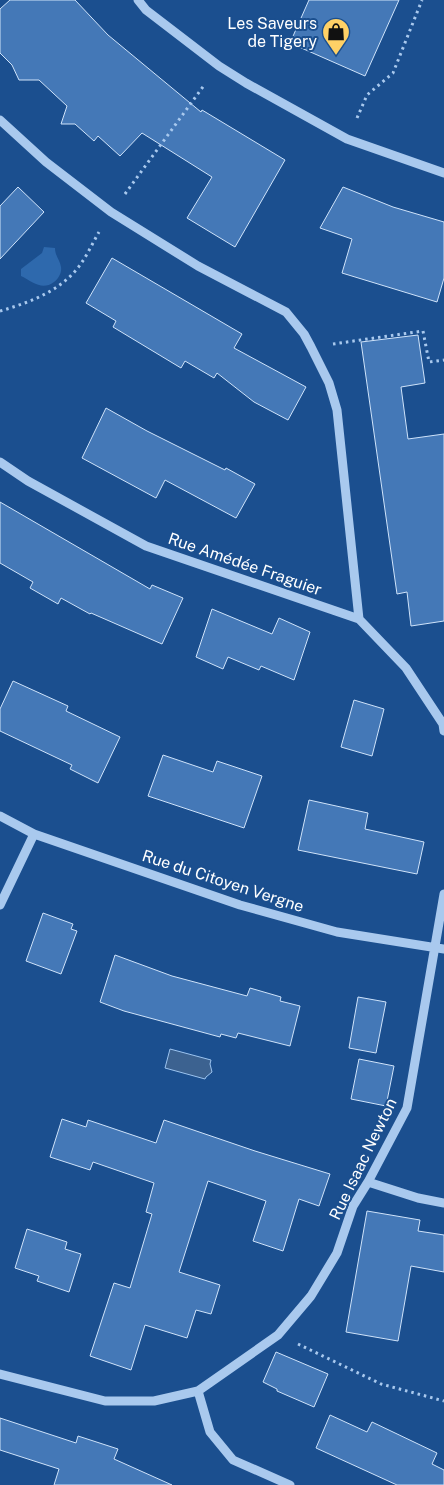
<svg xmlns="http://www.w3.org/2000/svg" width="444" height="1485" viewBox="0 0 444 1485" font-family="'Public Sans',sans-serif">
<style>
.green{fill:#2e69ad}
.water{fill:#3c6290;stroke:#9cc4f0}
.building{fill:#4478b7;stroke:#cfe3fa}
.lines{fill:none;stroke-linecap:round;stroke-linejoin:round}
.path{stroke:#a9c9ee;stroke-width:3;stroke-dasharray:2.5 4;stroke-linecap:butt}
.minor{stroke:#a9c9ee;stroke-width:9}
.labels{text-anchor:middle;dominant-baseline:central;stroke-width:4;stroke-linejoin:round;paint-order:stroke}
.poi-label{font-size:16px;fill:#fff;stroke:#1b4f8f;text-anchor:end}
.street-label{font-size:16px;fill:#fff;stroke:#1b4f8f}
</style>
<rect width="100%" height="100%" fill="#1b4f8f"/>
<path class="green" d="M 44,247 L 55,248 C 55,256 60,260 61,267 C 62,273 58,279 54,282 C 42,291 33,282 21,276 L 21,269 L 42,253 Z"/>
<path class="water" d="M 170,1049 L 211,1060 L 210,1064 L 212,1072 L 206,1077 L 205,1079 L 165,1068 Z"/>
<path class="building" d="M 10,0 L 75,0 L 108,35 L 201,112 L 202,110 L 285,160 L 235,247 L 187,218 L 212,177 L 142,133 L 120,156 L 98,136 L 94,141 L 75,124 L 61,124 L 67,106 L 39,80 L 19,80 L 12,65 L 0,53 L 0,9 Z
M 309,0 L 399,0 L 365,76 L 290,43 Z
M 18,187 L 44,212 L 0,259 L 0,206 Z
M 343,187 L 393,207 L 444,222 L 444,278 L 437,302 L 342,273 L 352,239 L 320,228 Z
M 112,258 L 242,334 L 234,348 L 306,387 L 288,420 L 254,402 L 217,373 L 214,378 L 185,361 L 181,368 L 113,327 L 116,321 L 86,303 Z
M 418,335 L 425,383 L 401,387 L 408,439 L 444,434 L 444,621 L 411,626 L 407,592 L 397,594 L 361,342 Z
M 106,408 L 147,431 L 225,470 L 226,468 L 255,484 L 236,518 L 165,480 L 156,498 L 82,458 Z
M 0,502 L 150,589 L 152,585 L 183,598 L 162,644 L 91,613 L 90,614 L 61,598 L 58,604 L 30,588 L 33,582 L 0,563 Z
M 212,609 L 272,634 L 279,618 L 310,632 L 294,680 L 261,666 L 259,670 L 228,657 L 223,669 L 196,657 Z
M 13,681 L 68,706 L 66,711 L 120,737 L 98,783 L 70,769 L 72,765 L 0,731 L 0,709 Z
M 354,700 L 384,709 L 372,756 L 341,747 Z
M 163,755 L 213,772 L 217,761 L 262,776 L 244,828 L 148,796 Z
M 309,800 L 368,813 L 365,829 L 424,842 L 417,874 L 298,850 Z
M 43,913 L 73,924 L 71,929 L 77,931 L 61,974 L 26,961 Z
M 115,955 L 172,976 L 247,996 L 250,988 L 281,997 L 280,1001 L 300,1006 L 290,1046 L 238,1033 L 236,1038 L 221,1034 L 220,1037 L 124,1011 L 100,1002 Z
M 358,997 L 386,1002 L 376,1053 L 349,1048 Z
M 359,1059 L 394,1066 L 386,1106 L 351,1099 Z
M 62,1119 L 86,1127 L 88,1120 L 156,1143 L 164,1120 L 255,1151 L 330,1174 L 319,1206 L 299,1199 L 283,1251 L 253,1241 L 266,1201 L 208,1181 L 179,1272 L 220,1285 L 211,1314 L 196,1310 L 187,1338 L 145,1325 L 131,1370 L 90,1356 L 114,1283 L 130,1288 L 152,1214 L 146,1212 L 154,1183 L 93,1162 L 90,1170 L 50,1157 Z
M 367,1211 L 420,1220 L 418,1231 L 444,1235 L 444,1272 L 411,1266 L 398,1341 L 346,1332 Z
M 27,1229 L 67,1242 L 65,1249 L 81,1254 L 69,1292 L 37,1281 L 39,1276 L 15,1268 Z
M 276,1352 L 328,1374 L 314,1407 L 277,1391 L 277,1389 L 263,1382 Z
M 330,1415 L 367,1432 L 372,1422 L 437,1453 L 432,1464 L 444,1470 L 444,1485 L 397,1485 L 316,1448 Z
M 0,1418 L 76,1443 L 78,1436 L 118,1449 L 114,1459 L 172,1485 L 54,1485 L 59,1469 L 0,1450 Z"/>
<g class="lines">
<path class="path" d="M 357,118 L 367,95 L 393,73 L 422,0
M 125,194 L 205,84
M 0,311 C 28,303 58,292 77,269 C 86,258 92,244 99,232
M 333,344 L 423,331 L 429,362 L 444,360
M 298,1344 L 381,1384 L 444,1401"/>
<path class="minor" d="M 138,0 L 146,10 L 219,66 L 246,83 L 347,139 L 444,173
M 0,120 L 46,162 L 111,212 L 198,266 L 286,312 L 304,334 L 311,347 L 329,383 L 337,410 L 359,619
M 0,462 L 28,481 L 146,546 L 359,619 L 406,668 L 443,724 L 444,731
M 0,816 L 34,834 L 240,905 L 337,932 L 444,949
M 0,905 L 34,834
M 368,1182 L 418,1198 L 444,1203
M 0,1374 L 105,1401 L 154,1401 L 198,1391 L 278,1335 L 311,1296 L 337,1253 L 353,1206 L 368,1182 L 407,1108 L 444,894
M 198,1391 L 210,1432 L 233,1460 L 290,1485"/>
</g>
<defs>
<symbol id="shop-pin" viewBox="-11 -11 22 30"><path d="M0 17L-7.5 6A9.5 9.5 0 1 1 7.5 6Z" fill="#ffd166" stroke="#1b4f8f"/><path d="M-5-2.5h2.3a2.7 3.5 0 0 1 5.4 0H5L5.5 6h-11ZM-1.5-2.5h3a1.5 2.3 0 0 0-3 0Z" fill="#111"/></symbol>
</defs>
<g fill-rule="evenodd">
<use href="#shop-pin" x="320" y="16" width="32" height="43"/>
</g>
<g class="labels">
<g class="poi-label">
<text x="317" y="23">Les Saveurs<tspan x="317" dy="18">de Tigery</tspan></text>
</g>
<g class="street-label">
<text transform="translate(245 564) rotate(19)">Rue Amédée Fraguier</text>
<text transform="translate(223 881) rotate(18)">Rue du Citoyen Vergne</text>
<text transform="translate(363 1159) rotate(-64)">Rue Isaac Newton</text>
</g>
</g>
</svg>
